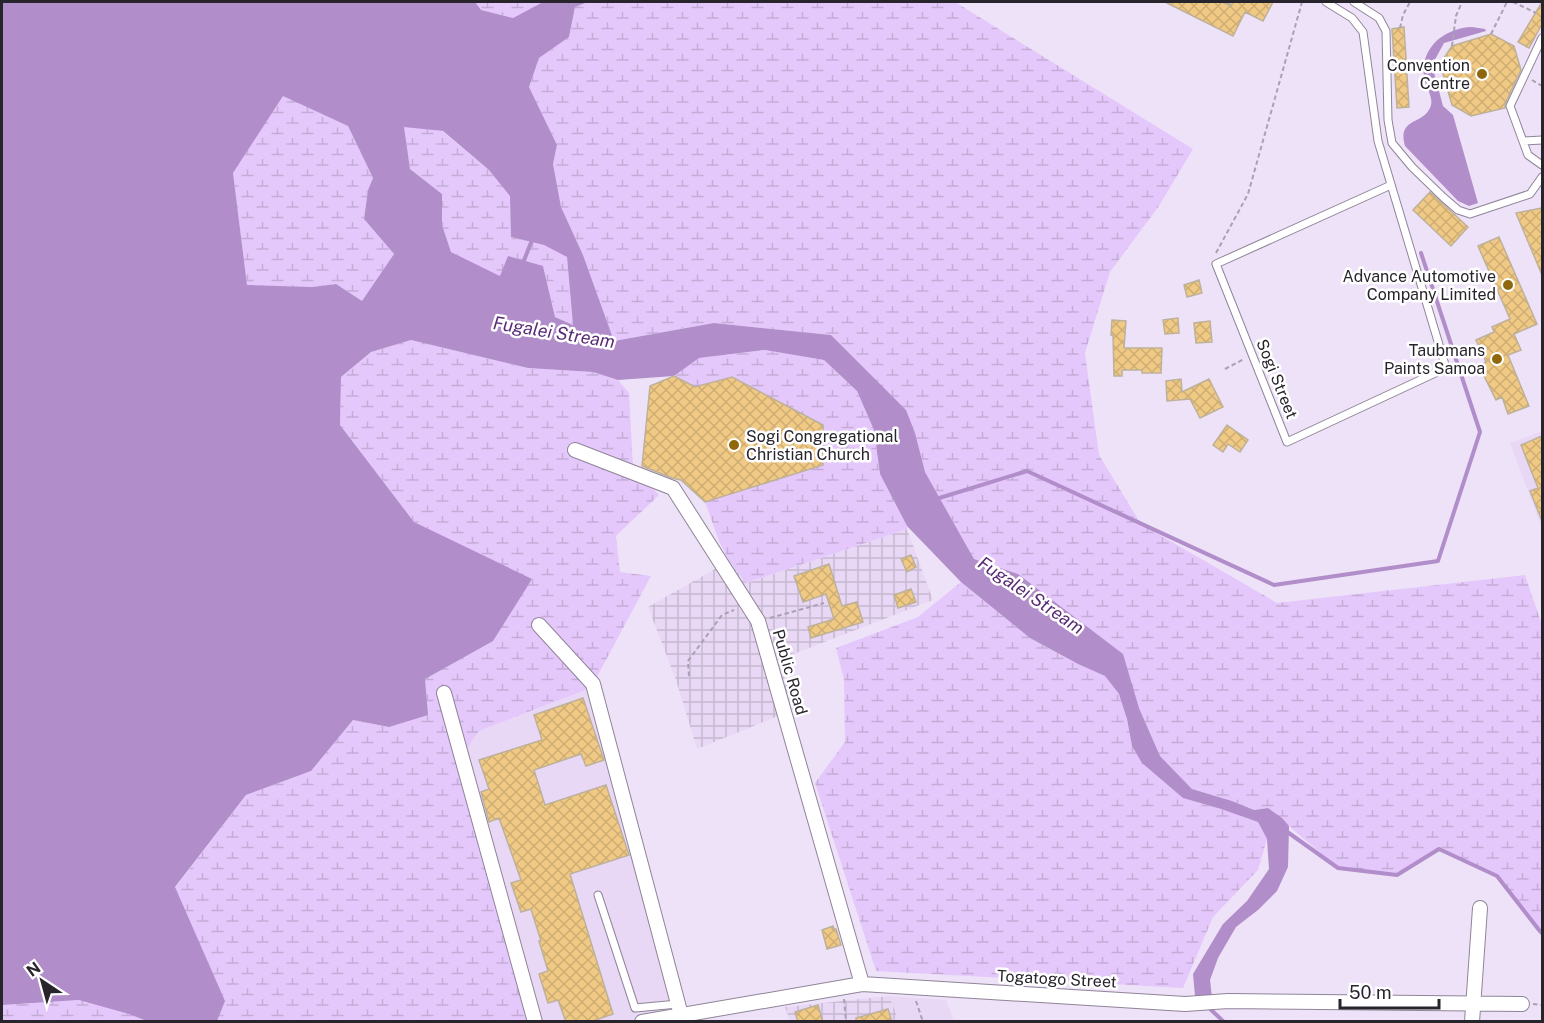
<svg xmlns="http://www.w3.org/2000/svg" width="1544" height="1023" viewBox="0 0 1544 1023" font-family="'Public Sans',sans-serif">
<style>
.built{fill:#e8d8f5}
.industrial{fill:url(#industrial-grid)}
.wetland{fill:url(#wetland-marsh)}
.water{fill:#b18dca;fill-rule:evenodd}
.lines{fill:none;stroke-linecap:round;stroke-linejoin:round}
.stream{stroke:#b18dca;stroke-width:4}
.building{fill:url(#building-cross-hatch);stroke:#bdb19b;stroke-width:1.5}
.lane-casing{stroke:#8f8498;stroke-width:9}
.street-casing{stroke:#8f8498;stroke-width:16}
.path{stroke:#aaa1b2;stroke-width:2;stroke-dasharray:4.5 3;stroke-linecap:butt}
.lane{stroke:#fff;stroke-width:7}
.street{stroke:#fff;stroke-width:14}
.poi-dot{fill:#8f680d;stroke:#fff;stroke-width:2}
.labels{text-anchor:middle;dominant-baseline:central;stroke-width:5;stroke-linejoin:round;paint-order:stroke}
.poi-label{font-size:16px;fill:#28242c;stroke:#fff;text-anchor:end}
.street-label{font-size:16px;fill:#28242c;stroke:#fff}
.water-label{font-size:18px;font-style:italic;fill:#592b75;stroke:#fff}
</style>
<defs>
<pattern id="industrial-grid" width="8" height="8" patternUnits="userSpaceOnUse" patternTransform="scale(1.5)"><rect width="8" height="8" fill="#e8d8f5"/><path d="M0 4h8M4 0v8" fill="none" stroke="#c7b9d2"/></pattern>
<pattern id="wetland-marsh" width="20" height="14" patternUnits="userSpaceOnUse" patternTransform="scale(1.5)"><rect width="20" height="14" fill="#e5c8fb"/><path d="M1 5h8M5 5V1M11 12h8M15 12V8" fill="none" stroke="#c4acd7"/></pattern>
<pattern id="building-cross-hatch" width="8" height="8" patternUnits="userSpaceOnUse" patternTransform="scale(1.5)"><rect width="8" height="8" fill="#f0ca85"/><path d="M0 0l8 8M0 8l8-8" fill="none" stroke="#cead73"/></pattern>
</defs>
<rect width="100%" height="100%" fill="#eee2f8"/>
<path class="built" d="M 1542,431 L 1542,528 L 1510,443 Z
M 591,688 L 677,1012 L 624,1021 L 539,1021 L 465,751 L 479,731 Z
M 889,996 L 946,1000 L 954,1021 L 899,1021 Z"/>
<path class="industrial" d="M 907,529 L 933,600 L 778,660 L 795,709 L 697,749 L 676,680 L 648,607 L 729,561 L 747,583 Z
M 889,996 L 899,1021 L 790,1021 L 785,1007 Z"/>
<path class="wetland" d="M 475,2 L 543,2 L 513,18 L 480,10 Z
M 588,2 L 955,2 L 1193,149 L 1159,206 L 1110,272 L 1085,353 L 1099,455 L 1141,524 L 1277,603 L 1525,575 L 1542,625 L 1542,933 L 1539,930 L 1497,876 L 1439,849 L 1397,875 L 1338,868 L 1268,808 L 1254,810 L 1232,801 L 1192,789 L 1160,756 L 1139,708 L 1018,574 L 974,559 L 925,472 L 831,335 L 714,323 L 614,341 L 583,255 L 561,207 L 553,164 L 557,145 L 529,87 L 539,58 L 569,37 L 575,7 Z
M 283,95 L 348,126 L 373,178 L 368,190 L 364,219 L 394,254 L 362,302 L 336,284 L 312,287 L 247,286 L 233,173 Z
M 403,126 L 442,131 L 489,170 L 511,196 L 511,237 L 544,245 L 567,257 L 573,325 L 555,317 L 543,266 L 500,276 L 451,252 L 442,225 L 442,194 L 410,169 Z
M 411,340 L 528,368 L 593,372 L 618,380 L 629,393 L 633,467 L 659,495 L 616,536 L 620,572 L 651,576 L 591,688 L 479,731 L 465,751 L 539,1021 L 2,1022 L 2,1005 L 80,1000 L 175,888 L 246,795 L 311,771 L 353,720 L 389,727 L 425,679 L 532,580 L 414,522 L 340,425 L 341,377 L 371,352 Z
M 765,350 L 824,360 L 857,391 L 874,430 L 880,474 L 907,526 L 907,529 L 746,583 L 729,561 L 719,541 L 705,502 L 823,465 L 823,425 L 732,377 L 695,387 L 674,376 L 699,358 Z
M 961,582 L 1030,638 L 1078,664 L 1105,676 L 1119,694 L 1126,714 L 1132,746 L 1183,798 L 1221,809 L 1258,822 L 1267,839 L 1258,870 L 1213,917 L 1183,988 L 876,971 L 815,783 L 845,742 L 844,680 L 836,648 L 918,617 Z"/>
<path class="water" d="M 2,2 L 475,2 L 481,10 L 513,18 L 543,2 L 588,2 L 575,7 L 569,37 L 539,58 L 529,87 L 557,145 L 553,164 L 561,207 L 583,255 L 614,341 L 714,323 L 831,335 L 906,410 L 915,433 L 925,472 L 974,559 L 1018,574 L 1123,654 L 1139,708 L 1160,756 L 1192,789 L 1232,801 L 1254,810 L 1268,808 L 1282,818 L 1289,826 L 1288,867 L 1277,891 L 1258,910 L 1236,927 L 1218,958 L 1210,980 L 1213,1006 L 1196,1007 L 1193,974 L 1223,924 L 1247,901 L 1269,869 L 1267,839 L 1258,822 L 1221,809 L 1183,798 L 1142,763 L 1132,746 L 1127,719 L 1119,694 L 1105,676 L 1078,664 L 1030,638 L 961,582 L 907,526 L 880,474 L 874,430 L 857,391 L 824,360 L 765,350 L 699,358 L 674,376 L 618,380 L 593,372 L 528,368 L 411,340 L 371,352 L 341,377 L 340,425 L 414,522 L 532,579 L 493,641 L 425,679 L 428,715 L 389,727 L 353,720 L 311,771 L 246,795 L 175,887 L 225,1001 L 217,1021 L 147,1021 L 129,1014 L 79,1000 L 2,1005 ZM 283,96 L 348,126 L 373,178 L 368,190 L 364,219 L 394,254 L 362,301 L 336,284 L 312,287 L 247,285 L 233,173 ZM 404,127 L 443,131 L 489,170 L 510,196 L 511,237 L 544,245 L 567,257 L 573,325 L 555,317 L 543,266 L 508,256 L 500,276 L 451,252 L 442,225 L 442,194 L 410,169 Z
M 1472,27 L 1485,29 L 1486,31 L 1444,43 L 1432,65 L 1443,106 L 1453,115 L 1478,203 L 1469,206 L 1458,201 L 1405,146 C 1397,118 1422,125 1430,108 C 1435,98 1425,87 1424,77 C 1420,48 1444,28 1472,27 Z"/>
<g class="lines">
<path class="stream" d="M 523,263 L 532,240
M 936,499 L 1027,471 L 1274,585 L 1438,561 L 1480,432 L 1421,253
M 1286,831 L 1338,868 L 1397,875 L 1439,849 L 1497,876 L 1539,930 L 1542,933
M 1207,1006 L 1224,1022"/>
</g>
<path class="building" d="M 1165,2 L 1222,2 L 1231,6 L 1232,5 L 1224,2 L 1273,2 L 1263,21 L 1245,12 L 1233,36 Z
M 1542,2 L 1542,24 L 1529,48 L 1518,42 Z
M 1404,27 L 1409,107 L 1397,108 L 1392,29 Z
M 1491,34 L 1514,46 L 1521,70 L 1505,104 L 1505,108 L 1471,116 L 1452,105 L 1440,64 L 1452,46 Z
M 1430,192 L 1468,227 L 1451,246 L 1413,210 Z
M 1542,208 L 1542,275 L 1516,213 Z
M 1499,237 L 1537,324 L 1514,334 L 1521,350 L 1508,355 L 1529,406 L 1508,414 L 1502,397 L 1496,400 L 1479,366 L 1486,362 L 1476,340 L 1494,332 L 1492,327 L 1510,319 L 1478,246 Z
M 1199,280 L 1202,293 L 1187,297 L 1184,285 Z
M 1178,318 L 1179,333 L 1165,334 L 1163,320 Z
M 1112,320 L 1126,321 L 1124,348 L 1162,348 L 1161,373 L 1142,373 L 1142,370 L 1122,370 L 1122,376 L 1114,376 L 1113,335 L 1111,335 Z
M 1210,321 L 1212,342 L 1196,343 L 1194,323 Z
M 674,376 L 695,387 L 732,377 L 823,425 L 823,465 L 705,502 L 681,480 L 672,478 L 642,466 L 650,386 Z
M 1181,379 L 1182,392 L 1209,379 L 1223,407 L 1200,418 L 1190,399 L 1167,401 L 1166,381 Z
M 1227,425 L 1248,440 L 1240,452 L 1228,444 L 1223,452 L 1213,445 Z
M 1542,436 L 1542,521 L 1530,491 L 1538,488 L 1521,445 Z
M 911,555 L 916,567 L 907,572 L 901,559 Z
M 829,564 L 842,606 L 857,602 L 863,622 L 811,638 L 808,627 L 834,619 L 826,594 L 803,602 L 794,576 Z
M 911,589 L 916,602 L 898,608 L 894,595 Z
M 583,698 L 604,760 L 586,766 L 581,754 L 534,770 L 545,805 L 606,785 L 629,855 L 570,874 L 613,1014 L 590,1022 L 566,1022 L 558,1000 L 548,1003 L 539,974 L 548,971 L 539,941 L 541,941 L 531,909 L 521,912 L 511,883 L 521,880 L 499,818 L 489,822 L 481,792 L 489,789 L 479,760 L 542,740 L 534,715 Z
M 833,926 L 834,929 L 836,929 L 841,945 L 827,949 L 822,930 Z
M 818,1005 L 823,1022 L 798,1022 L 795,1012 Z
M 888,1009 L 892,1022 L 856,1022 L 856,1018 Z"/>
<g class="lines">
<defs>
<path id="lane" d="M 1326,2 L 1352,18 L 1363,32 L 1378,141 L 1446,368 L 1287,442 L 1216,264 L 1391,185
M 1354,2 L 1379,18 L 1386,31 L 1388,120 L 1392,143 L 1412,167 L 1443,197 L 1458,210 L 1470,214 L 1530,194 L 1542,177
M 1542,38 L 1510,106 L 1528,155 L 1542,165
M 1523,141 L 1542,140
M 598,895 L 635,1008 L 678,1004"/>
<path id="street" d="M 575,450 L 673,488 L 758,621 L 862,984
M 539,625 L 593,684 L 681,1015
M 444,693 L 535,1022
M 642,1022 L 862,984 L 1185,1004 L 1228,1001 L 1522,1004
M 1472,1022 L 1480,908"/>
</defs>
<use href="#lane" class="lane-casing"/>
<use href="#street" class="street-casing"/>
<path class="path" d="M 1513,2 L 1536,13
M 1400,28 L 1403,15 L 1410,2
M 1491,34 L 1507,2
M 1452,46 L 1456,16 L 1462,2
M 1532,80 L 1542,86
M 1216,253 L 1248,194 L 1302,2
M 1225,369 L 1244,359
M 770,618 L 824,603
M 689,676 L 688,661 L 722,615 L 734,610
M 844,999 L 846,1022
M 916,1001 L 923,1022
M 1533,1004 L 1542,1005"/>
<use href="#lane" class="lane"/>
<use href="#street" class="street"/>
</g>
<g class="poi-dot">
<circle cx="1482" cy="74" r="6"/>
<circle cx="1508" cy="285" r="6"/>
<circle cx="1497" cy="359" r="6"/>
<circle cx="734" cy="445" r="6"/>
</g>
<g class="labels">
<g class="poi-label">
<text x="1470" y="65">Convention<tspan x="1470" dy="18">Centre</tspan></text>
<text x="1496" y="276">Advance Automotive<tspan x="1496" dy="18">Company Limited</tspan></text>
<text x="1485" y="350">Taubmans<tspan x="1485" dy="18">Paints Samoa</tspan></text>
<text x="746" y="436" text-anchor="start">Sogi Congregational<tspan x="746" dy="18">Christian Church</tspan></text>
</g>
<g class="street-label">
<text transform="translate(1277 379) rotate(68)">Sogi Street</text>
<text transform="translate(790 672) rotate(74)">Public Road</text>
<text transform="translate(1057 979) rotate(3)">Togatogo Street</text>
</g>
<g class="water-label">
<text transform="translate(554 332) rotate(9)">Fugalei Stream</text>
<text transform="translate(1031 595) rotate(34)">Fugalei Stream</text>
</g>
</g>
<rect width="1544" height="1023" fill="none" stroke="#28242c" stroke-width="6"/>
<g transform="translate(42 981) rotate(324)" stroke="#ffffff" stroke-width="4.5" paint-order="stroke">
<path d="M0-4.5L10 22L0 15L-10 22Z" fill="#28242c"/>
<text y="-9" font-size="16" font-weight="bold" text-anchor="middle" fill="#28242c">N</text>
</g>
<path d="M1340 999v9h99v-9" fill="none" stroke="#28242c" stroke-width="3"/>
<text x="1349" y="999" font-size="18" fill="#28242c" stroke="#ffffff" stroke-width="4.5" paint-order="stroke">50 m</text>
</svg>
